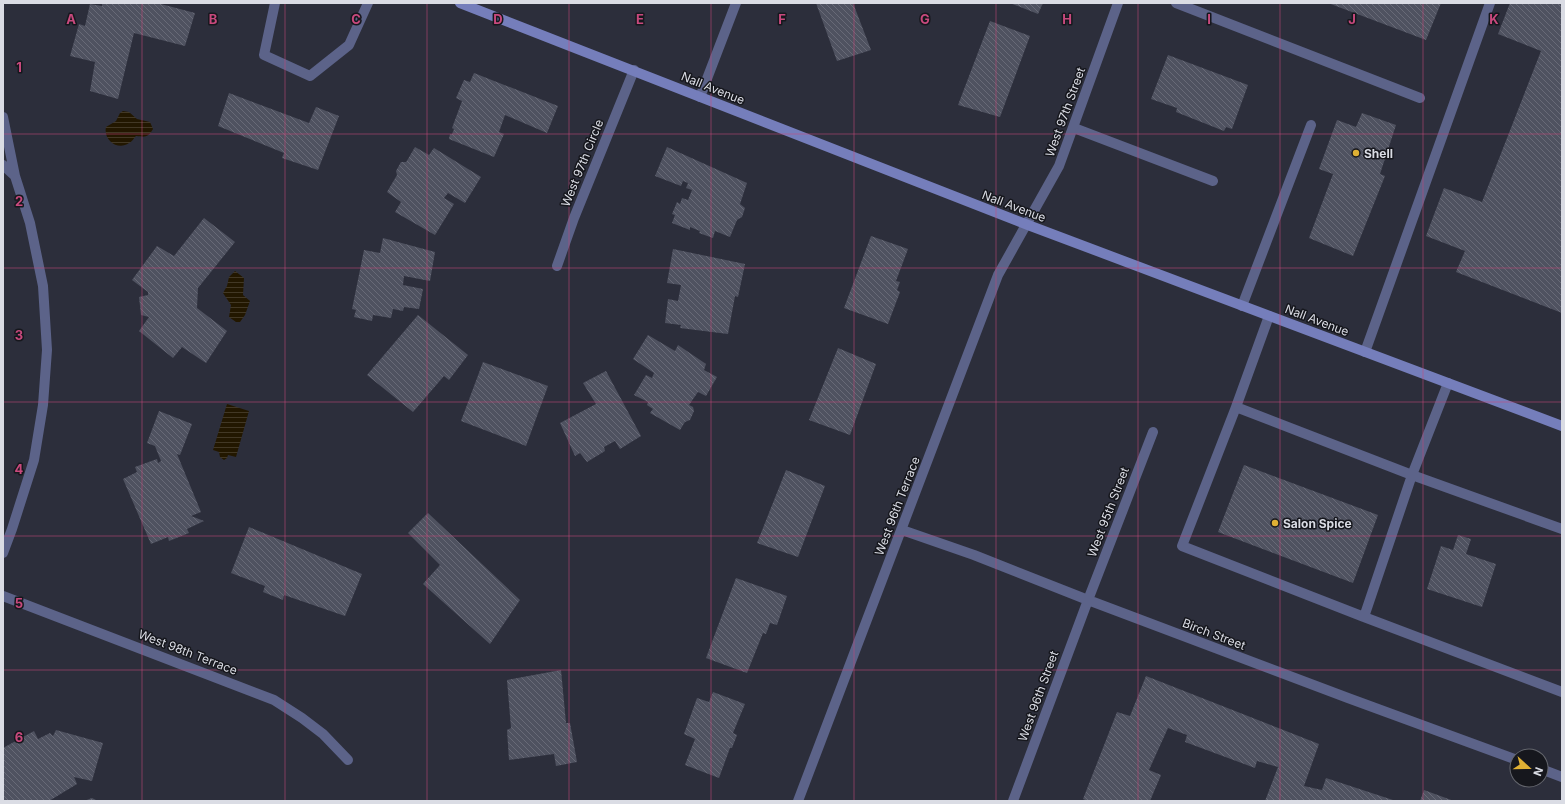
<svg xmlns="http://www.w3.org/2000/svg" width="1565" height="804" viewBox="0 0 1565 804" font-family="Inter,sans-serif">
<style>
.water{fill:url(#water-rules)}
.building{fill:url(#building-back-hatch)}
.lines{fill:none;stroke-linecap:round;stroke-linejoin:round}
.service{stroke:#5c6389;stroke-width:10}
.minor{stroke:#5c6389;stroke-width:10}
.secondary{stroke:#757ebb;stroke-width:10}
.grid{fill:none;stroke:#c8497d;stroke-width:1;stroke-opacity:0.55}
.poi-dot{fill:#dfb034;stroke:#16171d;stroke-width:1.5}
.labels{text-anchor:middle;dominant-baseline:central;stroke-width:3;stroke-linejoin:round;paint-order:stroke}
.street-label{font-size:12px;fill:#dadce4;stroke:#16171d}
.poi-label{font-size:12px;font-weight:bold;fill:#dadce4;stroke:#16171d;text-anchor:start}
.grid-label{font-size:13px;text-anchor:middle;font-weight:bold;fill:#c8497d;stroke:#16171d;stroke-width:3;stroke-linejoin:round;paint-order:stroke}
</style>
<defs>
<pattern id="water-rules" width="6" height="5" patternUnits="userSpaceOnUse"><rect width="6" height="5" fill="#221700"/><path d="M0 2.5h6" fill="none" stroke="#423825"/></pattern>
<pattern id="building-back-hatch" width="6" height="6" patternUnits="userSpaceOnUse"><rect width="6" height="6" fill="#4f5260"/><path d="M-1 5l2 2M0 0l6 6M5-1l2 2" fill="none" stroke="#686a77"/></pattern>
</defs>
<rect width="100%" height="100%" fill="#2c2e3b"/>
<path class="water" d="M 123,111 L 129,112 L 137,119 L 150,122 L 153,129 C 148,138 145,137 136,136 C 134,138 132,142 129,143 C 118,151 103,140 106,127 L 116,121 L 120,113 Z
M 235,271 L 244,278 L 243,295 L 250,301 L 245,315 L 240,322 L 236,322 L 229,317 L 231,305 L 223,293 L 227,286 L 229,277 Z
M 227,404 L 249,411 L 236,457 L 228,455 L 227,458 L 224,460 L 220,457 L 219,452 L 213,450 Z"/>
<path class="building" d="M 102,3 L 157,3 L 195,13 L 185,46 L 134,33 L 118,99 L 90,91 L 95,62 L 70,56 L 79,24 L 85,26 L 90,4 L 102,6 Z
M 816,3 L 853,3 L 871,50 L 837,61 Z
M 1010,3 L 1043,3 L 1038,14 Z
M 1328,3 L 1441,3 L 1426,40 Z
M 1510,3 L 1562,3 L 1562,313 L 1456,272 L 1465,251 L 1426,236 L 1444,188 L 1482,202 L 1541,51 L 1498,34 Z
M 990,21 L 1030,36 L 1000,117 L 958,105 Z
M 1168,55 L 1248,85 L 1232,129 L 1226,127 L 1224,131 L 1176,112 L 1177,108 L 1151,99 Z
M 474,73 L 558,106 L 547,133 L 505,115 L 499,132 L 504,134 L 494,157 L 449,139 L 450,134 L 452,134 L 454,129 L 452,128 L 462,101 L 456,98 L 464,80 L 470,82 Z
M 229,93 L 309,123 L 316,107 L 339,116 L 318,170 L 282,158 L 284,153 L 218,126 Z
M 1362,113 L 1396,125 L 1380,174 L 1385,176 L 1353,256 L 1309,238 L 1333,174 L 1319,169 L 1337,120 L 1356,127 Z
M 415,147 L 429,155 L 434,148 L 481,177 L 465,203 L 448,193 L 444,198 L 454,204 L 435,235 L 395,212 L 401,202 L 387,192 L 397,175 L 396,171 L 401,162 L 406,162 L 408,159 Z
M 667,147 L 747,183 L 740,204 L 745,208 L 742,217 L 737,220 L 730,237 L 715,231 L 713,238 L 699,233 L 700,231 L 690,227 L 690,230 L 672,223 L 675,215 L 672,214 L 677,202 L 680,204 L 682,198 L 688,200 L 692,190 L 686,188 L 688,183 L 683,181 L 681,186 L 655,176 Z
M 204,218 L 235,242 L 198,288 L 197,308 L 227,331 L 206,363 L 182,347 L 173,358 L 139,331 L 149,317 L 141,315 L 139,297 L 148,295 L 148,292 L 132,280 L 157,246 L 174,256 Z
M 871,236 L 908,249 L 896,281 L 900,282 L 897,290 L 900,292 L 888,324 L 844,308 Z
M 383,238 L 435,252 L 430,281 L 404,276 L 403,285 L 423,289 L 419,309 L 404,307 L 403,311 L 393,309 L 391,318 L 373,315 L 372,321 L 354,317 L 356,310 L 352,309 L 364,250 L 380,253 Z
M 673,249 L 745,264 L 738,297 L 735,296 L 728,334 L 680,328 L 681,325 L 665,323 L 668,299 L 678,301 L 681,285 L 667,283 Z
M 418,315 L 468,355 L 449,380 L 444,376 L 413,412 L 367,375 Z
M 648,335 L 675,351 L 678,345 L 706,364 L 704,370 L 717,377 L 706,396 L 698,392 L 689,405 L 693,407 L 694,411 L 690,420 L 685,422 L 680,430 L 650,413 L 653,409 L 647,405 L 648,402 L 634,395 L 646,375 L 652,378 L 654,373 L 633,359 Z
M 838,348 L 876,364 L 850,435 L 809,420 Z
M 483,362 L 548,386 L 526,446 L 461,421 Z
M 606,371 L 641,436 L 620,449 L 615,441 L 604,447 L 605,451 L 587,462 L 580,453 L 575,456 L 560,423 L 596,404 L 583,383 Z
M 159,411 L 192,424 L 180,455 L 177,454 L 201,512 L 191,516 L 204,521 L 187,529 L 189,533 L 169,541 L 168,537 L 151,544 L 123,479 L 137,472 L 135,467 L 157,459 L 158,463 L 161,461 L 155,446 L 147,443 Z
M 1244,465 L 1378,515 L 1353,583 L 1218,532 Z
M 786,470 L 825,486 L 798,557 L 757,543 Z
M 428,513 L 520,600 L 490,644 L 423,584 L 440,565 L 408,533 Z
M 249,527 L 362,574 L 345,616 L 284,595 L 283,600 L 263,592 L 265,586 L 231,573 Z
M 1458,535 L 1471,539 L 1466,554 L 1496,564 L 1482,607 L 1427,589 L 1441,546 L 1453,550 Z
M 736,578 L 787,596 L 777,625 L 770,623 L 766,634 L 763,633 L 747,673 L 706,658 Z
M 561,670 L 566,723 L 570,723 L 577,762 L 556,766 L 554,754 L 509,760 L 507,730 L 511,728 L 507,680 Z
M 1146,676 L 1319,744 L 1304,786 L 1322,790 L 1326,778 L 1396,801 L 1265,801 L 1278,767 L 1257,761 L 1255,768 L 1185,742 L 1187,735 L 1168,728 L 1149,770 L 1161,775 L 1150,801 L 1088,801 L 1083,799 L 1117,712 L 1130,716 Z
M 713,692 L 745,704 L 733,733 L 737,735 L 732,748 L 730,748 L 719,778 L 685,765 L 695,739 L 684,734 L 697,698 L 709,702 Z
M 56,730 L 103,743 L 92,781 L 74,777 L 77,784 L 49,801 L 3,801 L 3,748 L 34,731 L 38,739 L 50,733 L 53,736 Z
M 1424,790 L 1454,801 L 1420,801 Z
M 92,798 L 98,801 L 84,801 Z"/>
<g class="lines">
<path class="service" d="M 275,3 L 264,55 L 310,76 L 349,45 L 368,3
M 1074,128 L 1213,181
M 1242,306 L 1311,125
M 1269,316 L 1236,407 L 1412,475 L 1562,529
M 1448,383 L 1412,475 L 1364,617 L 1562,692
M 1236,407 L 1182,546 L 1364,617"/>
<path class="minor" d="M 1176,3 L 1420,98
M 700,97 L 736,3
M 3,117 L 15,176 L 30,223 L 43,286 L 47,350 L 43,405 L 34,460 L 12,529 L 3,553
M 3,165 L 15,176
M 557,266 L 574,218 L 634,70
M 1365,352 L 1490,3
M 902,530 L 974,555 L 1088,600 L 1348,698 L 1517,760
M 3,596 L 274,700 L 302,718 L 323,734 L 348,760
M 1541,769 L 1562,777
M 798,801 L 998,275 L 1059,166 L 1118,3
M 1013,801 L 1088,600 L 1153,432"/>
<path class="secondary" d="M 460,3 L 1028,225 L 1562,426"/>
</g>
<path class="grid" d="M 142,3 L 142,801M 285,3 L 285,801M 427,3 L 427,801M 569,3 L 569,801M 711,3 L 711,801M 854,3 L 854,801M 996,3 L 996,801M 1138,3 L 1138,801M 1280,3 L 1280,801M 1423,3 L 1423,801M 3,134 L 1562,134M 3,268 L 1562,268M 3,402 L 1562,402M 3,536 L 1562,536M 3,670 L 1562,670"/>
<g class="poi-dot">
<circle cx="1356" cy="153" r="4"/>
<circle cx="1275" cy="523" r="4"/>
</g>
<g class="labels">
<g class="street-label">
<text transform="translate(713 88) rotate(22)">Nall Avenue</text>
<text transform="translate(1065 112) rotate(-70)">West 97th Street</text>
<text transform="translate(582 163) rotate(-68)">West 97th Circle</text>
<text transform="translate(1014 206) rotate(21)">Nall Avenue</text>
<text transform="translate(1317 320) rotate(21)">Nall Avenue</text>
<text transform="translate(897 506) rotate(-69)">West 96th Terrace</text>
<text transform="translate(1108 512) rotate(-69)">West 95th Street</text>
<text transform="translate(1214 634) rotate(21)">Birch Street</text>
<text transform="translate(188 652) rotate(21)">West 98th Terrace</text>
<text transform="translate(1038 696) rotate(-70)">West 96th Street</text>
</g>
<g class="poi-label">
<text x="1364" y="153">Shell</text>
<text x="1283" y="523">Salon Spice</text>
</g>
</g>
<g class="grid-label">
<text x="71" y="24">A</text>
<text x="213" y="24">B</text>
<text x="356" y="24">C</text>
<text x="498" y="24">D</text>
<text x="640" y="24">E</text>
<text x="782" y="24">F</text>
<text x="925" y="24">G</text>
<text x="1067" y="24">H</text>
<text x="1209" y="24">I</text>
<text x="1352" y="24">J</text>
<text x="1494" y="24">K</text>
<text x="19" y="72">1</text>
<text x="19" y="206">2</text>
<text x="19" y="340">3</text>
<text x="19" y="474">4</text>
<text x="19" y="608">5</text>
<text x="19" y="742">6</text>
</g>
<rect width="1565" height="804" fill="none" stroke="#dadce4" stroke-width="8"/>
<g transform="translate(1529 768) rotate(111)"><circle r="19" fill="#16171d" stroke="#64666d"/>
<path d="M0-3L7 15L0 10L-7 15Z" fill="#dfb034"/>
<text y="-6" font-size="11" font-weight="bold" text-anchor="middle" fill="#dadce4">N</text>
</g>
</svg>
